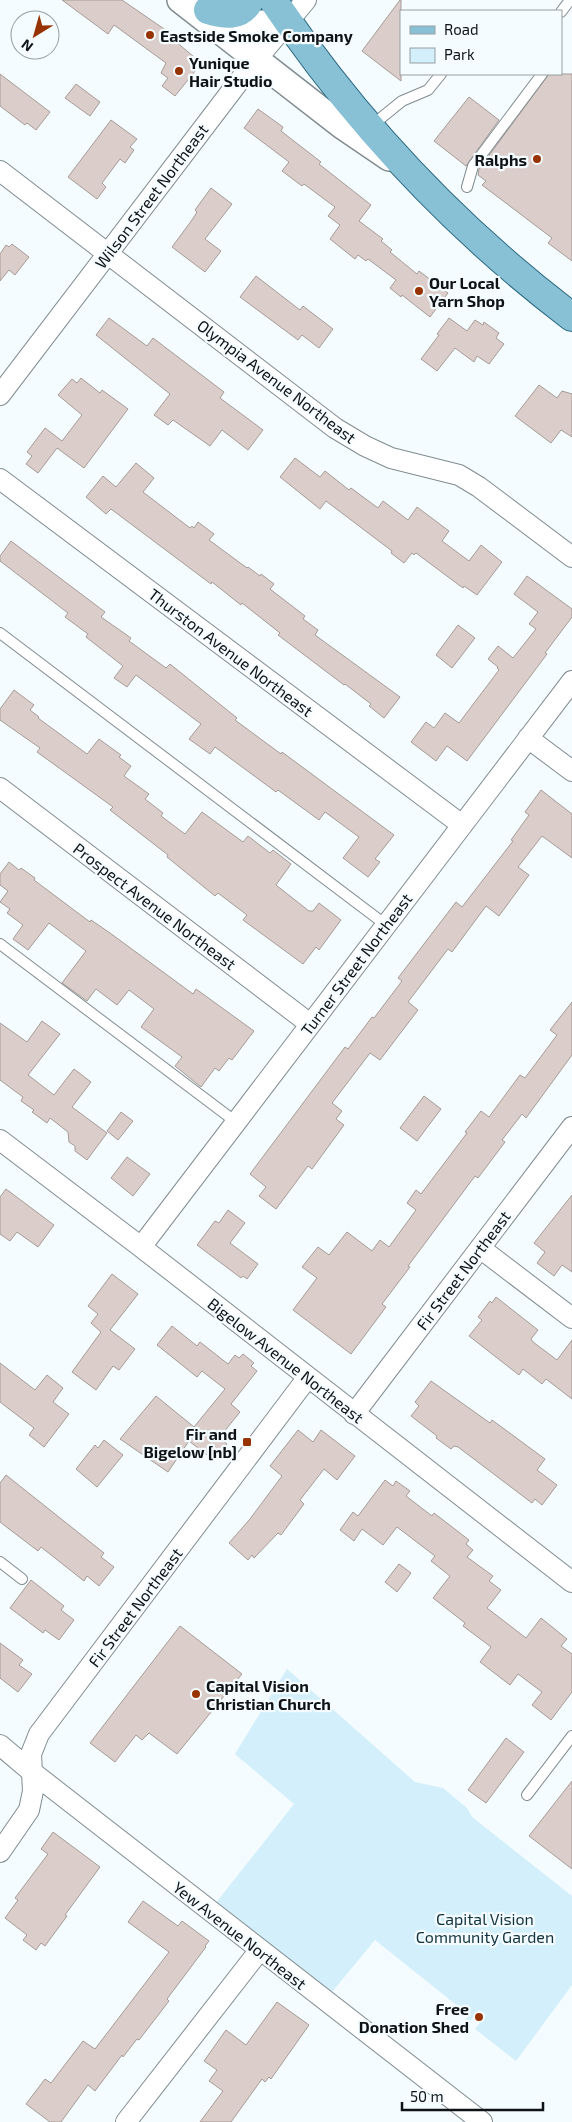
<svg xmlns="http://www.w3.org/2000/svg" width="572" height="2122" viewBox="0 0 572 2122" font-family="'Exo 2',sans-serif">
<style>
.green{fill:#d2effb}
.building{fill:#dbceca;stroke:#a69b96}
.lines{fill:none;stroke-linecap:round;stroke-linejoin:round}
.service-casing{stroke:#818c91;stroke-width:12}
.minor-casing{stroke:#818c91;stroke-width:22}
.tertiary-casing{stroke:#818c91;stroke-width:28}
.primary-casing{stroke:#2a6980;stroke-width:30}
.service{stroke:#fff;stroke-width:10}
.minor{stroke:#fff;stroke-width:20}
.tertiary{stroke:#fff;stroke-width:25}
.primary{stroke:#88c1d5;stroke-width:28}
.poi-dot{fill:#973300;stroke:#f4fcff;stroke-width:2}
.labels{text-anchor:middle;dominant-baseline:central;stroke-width:4.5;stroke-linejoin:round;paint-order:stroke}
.poi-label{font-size:16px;font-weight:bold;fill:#0f1315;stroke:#f4fcff;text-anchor:start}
.street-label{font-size:16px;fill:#0f1315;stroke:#f4fcff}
.park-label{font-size:16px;fill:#11323e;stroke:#f4fcff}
</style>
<rect width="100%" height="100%" fill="#f4fcff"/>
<path class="green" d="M 287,1669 L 415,1782 L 443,1788 L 467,1808 L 472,1817 L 572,1896 L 572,1985 L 516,2061 L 475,2029 L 486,2015 L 479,2010 L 467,2025 L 464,2022 L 469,2015 L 375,1940 L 331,1993 L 215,1904 L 294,1804 L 235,1754 Z"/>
<path class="building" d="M 62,0 L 122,0 L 170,33 L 169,36 L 193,56 L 191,58 L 200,65 L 175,96 L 162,86 L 168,78 L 161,73 L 166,63 L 114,25 L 108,34 Z
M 400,0 L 401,0 L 401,81 L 362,51 Z
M 0,74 L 50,112 L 36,130 L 27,123 L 25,125 L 0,106 Z
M 549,74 L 572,74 L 572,261 L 548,243 L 552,238 L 482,185 L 486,181 L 478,175 L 479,169 Z
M 76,84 L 100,102 L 90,116 L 65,98 Z
M 469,97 L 499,120 L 466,166 L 434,141 Z
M 258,109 L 283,127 L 281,131 L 321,162 L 319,164 L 371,205 L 359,221 L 383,239 L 381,241 L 392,250 L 390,252 L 417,274 L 419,271 L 448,293 L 430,317 L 402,295 L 401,297 L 390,288 L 396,280 L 368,259 L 366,261 L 358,255 L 355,259 L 330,239 L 340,225 L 328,216 L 335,207 L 304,184 L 302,186 L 282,171 L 289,162 L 244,128 Z
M 111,120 L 137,139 L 130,147 L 134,150 L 125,163 L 120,159 L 102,183 L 106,187 L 97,199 L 68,177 Z
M 211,188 L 232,204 L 205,239 L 221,251 L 205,272 L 172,247 L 192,220 L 197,212 L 195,210 Z
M 12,244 L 29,257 L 15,275 L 9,270 L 0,281 L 0,254 L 6,245 L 9,247 Z
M 256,276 L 300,310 L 303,306 L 333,329 L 319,348 L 302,335 L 298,340 L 240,297 Z
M 109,318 L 147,346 L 153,338 L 224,392 L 220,398 L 263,430 L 248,450 L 222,430 L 210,446 L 173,420 L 168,425 L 154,415 L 170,394 L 96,335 Z
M 449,318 L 467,331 L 475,320 L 483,325 L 484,322 L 499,333 L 496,338 L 504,344 L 489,364 L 477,356 L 474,362 L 455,348 L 437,371 L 421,359 L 439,335 L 437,334 Z
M 81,378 L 100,393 L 102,390 L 128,409 L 84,468 L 57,448 L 38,473 L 26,464 L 32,456 L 27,452 L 45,428 L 62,441 L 82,415 L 58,395 L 72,379 L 77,383 Z
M 539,385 L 557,398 L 562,391 L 572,394 L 572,437 L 561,430 L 551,443 L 515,416 Z
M 295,458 L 320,477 L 325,471 L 349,490 L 351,488 L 378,508 L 383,501 L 408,520 L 417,507 L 449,531 L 442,541 L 469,561 L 481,545 L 502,562 L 477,595 L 464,586 L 463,588 L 416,553 L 414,555 L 412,553 L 404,563 L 391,553 L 392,551 L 326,501 L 320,509 L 280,477 Z
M 136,463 L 154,478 L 143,492 L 190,528 L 192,526 L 194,528 L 198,522 L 214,534 L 209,540 L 247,568 L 248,567 L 260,576 L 261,574 L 274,584 L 270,589 L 305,616 L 303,619 L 318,630 L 315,635 L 400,697 L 384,718 L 369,706 L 371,704 L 345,684 L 344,685 L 278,635 L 280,633 L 242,603 L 241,605 L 212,582 L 211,584 L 111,509 L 106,514 L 86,497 L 103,476 L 116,487 Z
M 11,541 L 105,612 L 101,617 L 131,638 L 129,641 L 166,668 L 170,664 L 237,718 L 235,720 L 281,754 L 282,752 L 394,835 L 375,859 L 380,862 L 368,877 L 343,858 L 359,837 L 325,812 L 319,820 L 278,790 L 276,792 L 215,747 L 210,754 L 189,739 L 201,724 L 136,675 L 127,687 L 114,678 L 123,666 L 86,637 L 88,634 L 65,617 L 68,613 L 0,561 L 0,556 Z
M 527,576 L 572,609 L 572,617 L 545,653 L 547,654 L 467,761 L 447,746 L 436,761 L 411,742 L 426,722 L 434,728 L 445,713 L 459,723 L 499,670 L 497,668 L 498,667 L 488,659 L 498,646 L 513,658 L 536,629 L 529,624 L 538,612 L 514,594 Z
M 458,625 L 475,638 L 452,668 L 436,655 Z
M 14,690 L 34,705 L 30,710 L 39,717 L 38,718 L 87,754 L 99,739 L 121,755 L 119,757 L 131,766 L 124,776 L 149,794 L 145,799 L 163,813 L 161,816 L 185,834 L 202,812 L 243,842 L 248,836 L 270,853 L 273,850 L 291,864 L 276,885 L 309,911 L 313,911 L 319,903 L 341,920 L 319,950 L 316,947 L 303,964 L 243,920 L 247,915 L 218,893 L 215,896 L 167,857 L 168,855 L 110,810 L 113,807 L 37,752 L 40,748 L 0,720 L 0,709 Z
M 541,790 L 572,814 L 572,858 L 542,836 L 518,867 L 529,875 L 499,916 L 486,906 L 452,952 L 448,949 L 408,1002 L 418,1010 L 380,1060 L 370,1053 L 332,1103 L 342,1111 L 336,1119 L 344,1125 L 312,1169 L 308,1166 L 276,1209 L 259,1196 L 266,1187 L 250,1174 L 345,1047 L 348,1049 L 372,1017 L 374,1018 L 402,981 L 398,978 L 456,902 L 462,907 L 513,841 L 511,840 L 529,815 L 525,812 Z
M 9,862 L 19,870 L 21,868 L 35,878 L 34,880 L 90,922 L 91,920 L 110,933 L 193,994 L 196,989 L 254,1031 L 232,1060 L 229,1058 L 219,1071 L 215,1068 L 201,1087 L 175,1066 L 182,1057 L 141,1027 L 154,1009 L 129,990 L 117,1005 L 96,989 L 87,1001 L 62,983 L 86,951 L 49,923 L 28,950 L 13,939 L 23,925 L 7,913 L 10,909 L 0,902 L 8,891 L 0,885 L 0,874 Z
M 572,1002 L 572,1055 L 526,1118 L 522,1114 L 502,1140 L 505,1142 L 478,1178 L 475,1176 L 408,1266 L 410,1267 L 382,1304 L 386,1307 L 351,1354 L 293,1310 L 317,1278 L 302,1267 L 318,1247 L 329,1255 L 347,1232 L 372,1251 L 380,1240 L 389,1247 L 416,1210 L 407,1203 L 416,1190 L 421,1194 L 467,1133 L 465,1132 L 481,1111 L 489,1117 L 520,1075 L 525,1078 L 557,1035 L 550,1030 Z
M 42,1021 L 60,1034 L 28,1075 L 54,1095 L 74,1069 L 91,1082 L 72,1107 L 107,1133 L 87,1160 L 75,1151 L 75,1146 L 69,1142 L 68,1132 L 50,1118 L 47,1123 L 32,1112 L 34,1110 L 21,1101 L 23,1097 L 0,1080 L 0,1023 L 27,1042 Z
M 424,1096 L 441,1109 L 417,1141 L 400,1128 Z
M 121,1112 L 133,1121 L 118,1140 L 107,1131 Z
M 127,1157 L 150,1174 L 133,1196 L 111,1178 Z
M 6,1189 L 54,1225 L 38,1247 L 17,1232 L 10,1241 L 0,1234 L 0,1197 Z
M 572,1195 L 572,1272 L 562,1265 L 554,1276 L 537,1263 L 545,1252 L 534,1243 Z
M 228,1210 L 245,1223 L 230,1243 L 258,1264 L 247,1279 L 243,1276 L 241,1278 L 197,1245 L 215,1221 L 219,1223 Z
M 112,1274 L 138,1294 L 110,1330 L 135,1349 L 119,1370 L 113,1366 L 96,1390 L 72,1372 L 101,1332 L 91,1323 L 98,1314 L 88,1306 Z
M 496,1297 L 538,1330 L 531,1339 L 533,1342 L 557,1360 L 572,1340 L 572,1399 L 546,1379 L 542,1384 L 523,1369 L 519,1375 L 469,1336 L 482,1320 L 478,1317 L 490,1301 L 492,1303 Z
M 172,1326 L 197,1346 L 200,1342 L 228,1364 L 235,1355 L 239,1358 L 243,1354 L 254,1363 L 251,1366 L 257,1371 L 231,1404 L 240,1412 L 219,1438 L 227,1444 L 217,1456 L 214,1454 L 211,1458 L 189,1441 L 168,1472 L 120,1439 L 156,1396 L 194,1427 L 225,1389 L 202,1371 L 197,1377 L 157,1345 Z
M 0,1363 L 35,1390 L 47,1375 L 63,1388 L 53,1402 L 69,1414 L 44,1447 L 29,1435 L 34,1428 L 0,1402 Z
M 431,1381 L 490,1423 L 492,1420 L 545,1459 L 537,1470 L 557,1485 L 542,1505 L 535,1499 L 532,1503 L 458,1447 L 454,1446 L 451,1449 L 436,1438 L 437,1436 L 411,1416 L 419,1406 L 415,1402 Z
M 298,1430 L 313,1442 L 321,1430 L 355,1456 L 337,1480 L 324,1469 L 300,1500 L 304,1504 L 281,1535 L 278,1533 L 254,1558 L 252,1555 L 248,1560 L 229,1543 L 250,1519 L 282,1476 L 270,1466 Z
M 104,1440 L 123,1455 L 97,1487 L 76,1469 L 95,1445 L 98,1448 Z
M 6,1475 L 104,1553 L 101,1557 L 114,1567 L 99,1586 L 87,1576 L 84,1581 L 41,1547 L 38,1551 L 0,1522 L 0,1483 Z
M 385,1480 L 393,1486 L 396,1481 L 410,1491 L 406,1496 L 432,1516 L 434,1513 L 469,1540 L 466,1544 L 473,1550 L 467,1557 L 493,1576 L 489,1581 L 501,1590 L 487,1608 L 526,1638 L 541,1618 L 567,1639 L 561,1646 L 572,1654 L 572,1692 L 551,1720 L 532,1705 L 542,1692 L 518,1674 L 510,1685 L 480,1662 L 491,1647 L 463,1626 L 465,1623 L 433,1598 L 450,1576 L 431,1561 L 435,1556 L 397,1527 L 383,1545 L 362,1529 L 354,1541 L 340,1530 L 353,1512 L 358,1516 Z
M 399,1564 L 411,1573 L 397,1592 L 385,1582 Z
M 31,1580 L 64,1606 L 61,1610 L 74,1620 L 59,1640 L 45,1630 L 43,1633 L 10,1608 Z
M 180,1626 L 242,1674 L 177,1754 L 149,1733 L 142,1740 L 136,1735 L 115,1762 L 90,1743 Z
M 0,1643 L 23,1660 L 19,1665 L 32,1674 L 18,1692 L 0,1678 Z
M 506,1738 L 524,1752 L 486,1803 L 468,1790 Z
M 572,1781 L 572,1869 L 529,1836 Z
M 53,1832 L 100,1867 L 65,1915 L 67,1916 L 45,1946 L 41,1943 L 36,1950 L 23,1940 L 27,1935 L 5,1918 L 18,1900 L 15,1898 L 48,1854 L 41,1849 Z
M 143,1901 L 178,1926 L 182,1921 L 209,1941 L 205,1946 L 206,1947 L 167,1999 L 169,2001 L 139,2040 L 137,2039 L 123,2057 L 122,2055 L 95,2091 L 88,2085 L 61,2122 L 50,2122 L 26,2104 L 45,2079 L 51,2083 L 83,2041 L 95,2049 L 169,1952 L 128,1922 Z
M 277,2002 L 309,2025 L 271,2079 L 269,2077 L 265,2082 L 262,2079 L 231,2122 L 200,2122 L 223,2091 L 209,2081 L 217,2070 L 204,2061 L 226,2030 L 246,2045 Z"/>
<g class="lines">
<defs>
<path id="service" d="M 561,12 L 570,0
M 370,127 L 402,101 L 428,90 L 441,74
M 467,187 L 473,166 L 542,74
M 0,633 L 386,925
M 0,944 L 236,1122
M 0,1562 L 22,1579
M 527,1795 L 572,1736"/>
<path id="minor" d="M 0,171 L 335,428 L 365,446 L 391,458 L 459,475 L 479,487 L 572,557
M 0,395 L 246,72 L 306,0
M 0,479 L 462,825
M 528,738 L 572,771
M 0,788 L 310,1024
M 0,1140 L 141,1247 L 572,1582
M 141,1247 L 572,681
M 480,1248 L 572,1318
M 354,1414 L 572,1127
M 0,1745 L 32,1772 L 482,2122
M 0,1852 L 29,1810 L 33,1791 L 31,1754 L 39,1734 L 308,1377
M 126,2122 L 259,1951"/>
<path id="tertiary" d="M 180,0 L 342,126 L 389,158
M 214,14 L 237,23 L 288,23"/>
<path id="primary" d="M 273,0 C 355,122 455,228 572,317
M 208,10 C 225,15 241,18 250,0"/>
</defs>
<use href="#service" class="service-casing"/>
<use href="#minor" class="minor-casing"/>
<use href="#tertiary" class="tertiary-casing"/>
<use href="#primary" class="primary-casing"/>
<use href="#service" class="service"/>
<use href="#minor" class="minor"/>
<use href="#tertiary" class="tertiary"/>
<use href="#primary" class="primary"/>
</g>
<g class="poi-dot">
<circle cx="150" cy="35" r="5"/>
<circle cx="179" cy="71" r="5"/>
<circle cx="537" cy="159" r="5"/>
<circle cx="419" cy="291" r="5"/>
<rect x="242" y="1437" width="10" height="10" rx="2.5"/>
<circle cx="196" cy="1694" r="5"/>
<circle cx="479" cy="2017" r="5"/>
</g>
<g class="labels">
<g class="poi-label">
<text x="160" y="35">Eastside Smoke Company</text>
<text x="189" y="62">Yunique<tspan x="189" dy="18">Hair Studio</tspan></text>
<text x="527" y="159" text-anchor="end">Ralphs</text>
<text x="429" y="282">Our Local<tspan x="429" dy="18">Yarn Shop</tspan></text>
<text x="237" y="1433" text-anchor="end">Fir and<tspan x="237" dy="18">Bigelow [nb]</tspan></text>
<text x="206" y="1685">Capital Vision<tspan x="206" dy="18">Christian Church</tspan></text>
<text x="469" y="2008" text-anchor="end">Free<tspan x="469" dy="18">Donation Shed</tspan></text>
</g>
<g class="street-label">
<text transform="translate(151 196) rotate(-53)">Wilson Street Northeast</text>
<text transform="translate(277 381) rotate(37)">Olympia Avenue Northeast</text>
<text transform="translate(231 652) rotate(37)">Thurston Avenue Northeast</text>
<text transform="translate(155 906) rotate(37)">Prospect Avenue Northeast</text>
<text transform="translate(356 964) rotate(-53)">Turner Street Northeast</text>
<text transform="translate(463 1270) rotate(-53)">Fir Street Northeast</text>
<text transform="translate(286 1360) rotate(38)">Bigelow Avenue Northeast</text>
<text transform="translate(135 1607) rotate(-53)">Fir Street Northeast</text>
<text transform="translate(240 1935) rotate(38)">Yew Avenue Northeast</text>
</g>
<g class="park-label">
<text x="485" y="1918">Capital Vision<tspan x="485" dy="18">Community Garden</tspan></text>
</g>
</g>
<rect x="400" y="10" width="162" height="65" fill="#f4fcff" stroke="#989fa1"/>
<rect x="410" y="26" width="25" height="8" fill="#88c1d5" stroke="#989fa1"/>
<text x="444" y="35" font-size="15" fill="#0f1315">Road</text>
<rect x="410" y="48" width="25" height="15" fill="#d2effb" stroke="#989fa1"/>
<text x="444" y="60" font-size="15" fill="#0f1315">Park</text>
<g transform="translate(35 35) rotate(217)"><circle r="24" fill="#f4fcff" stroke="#989fa1"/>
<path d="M0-4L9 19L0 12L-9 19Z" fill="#973300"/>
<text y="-8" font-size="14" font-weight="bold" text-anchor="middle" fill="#0f1315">N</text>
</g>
<path d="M402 2102v8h141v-8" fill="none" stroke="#0f1315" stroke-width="2.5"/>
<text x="410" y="2102" font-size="15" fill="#0f1315" stroke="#f4fcff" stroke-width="4" paint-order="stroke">50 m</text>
</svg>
